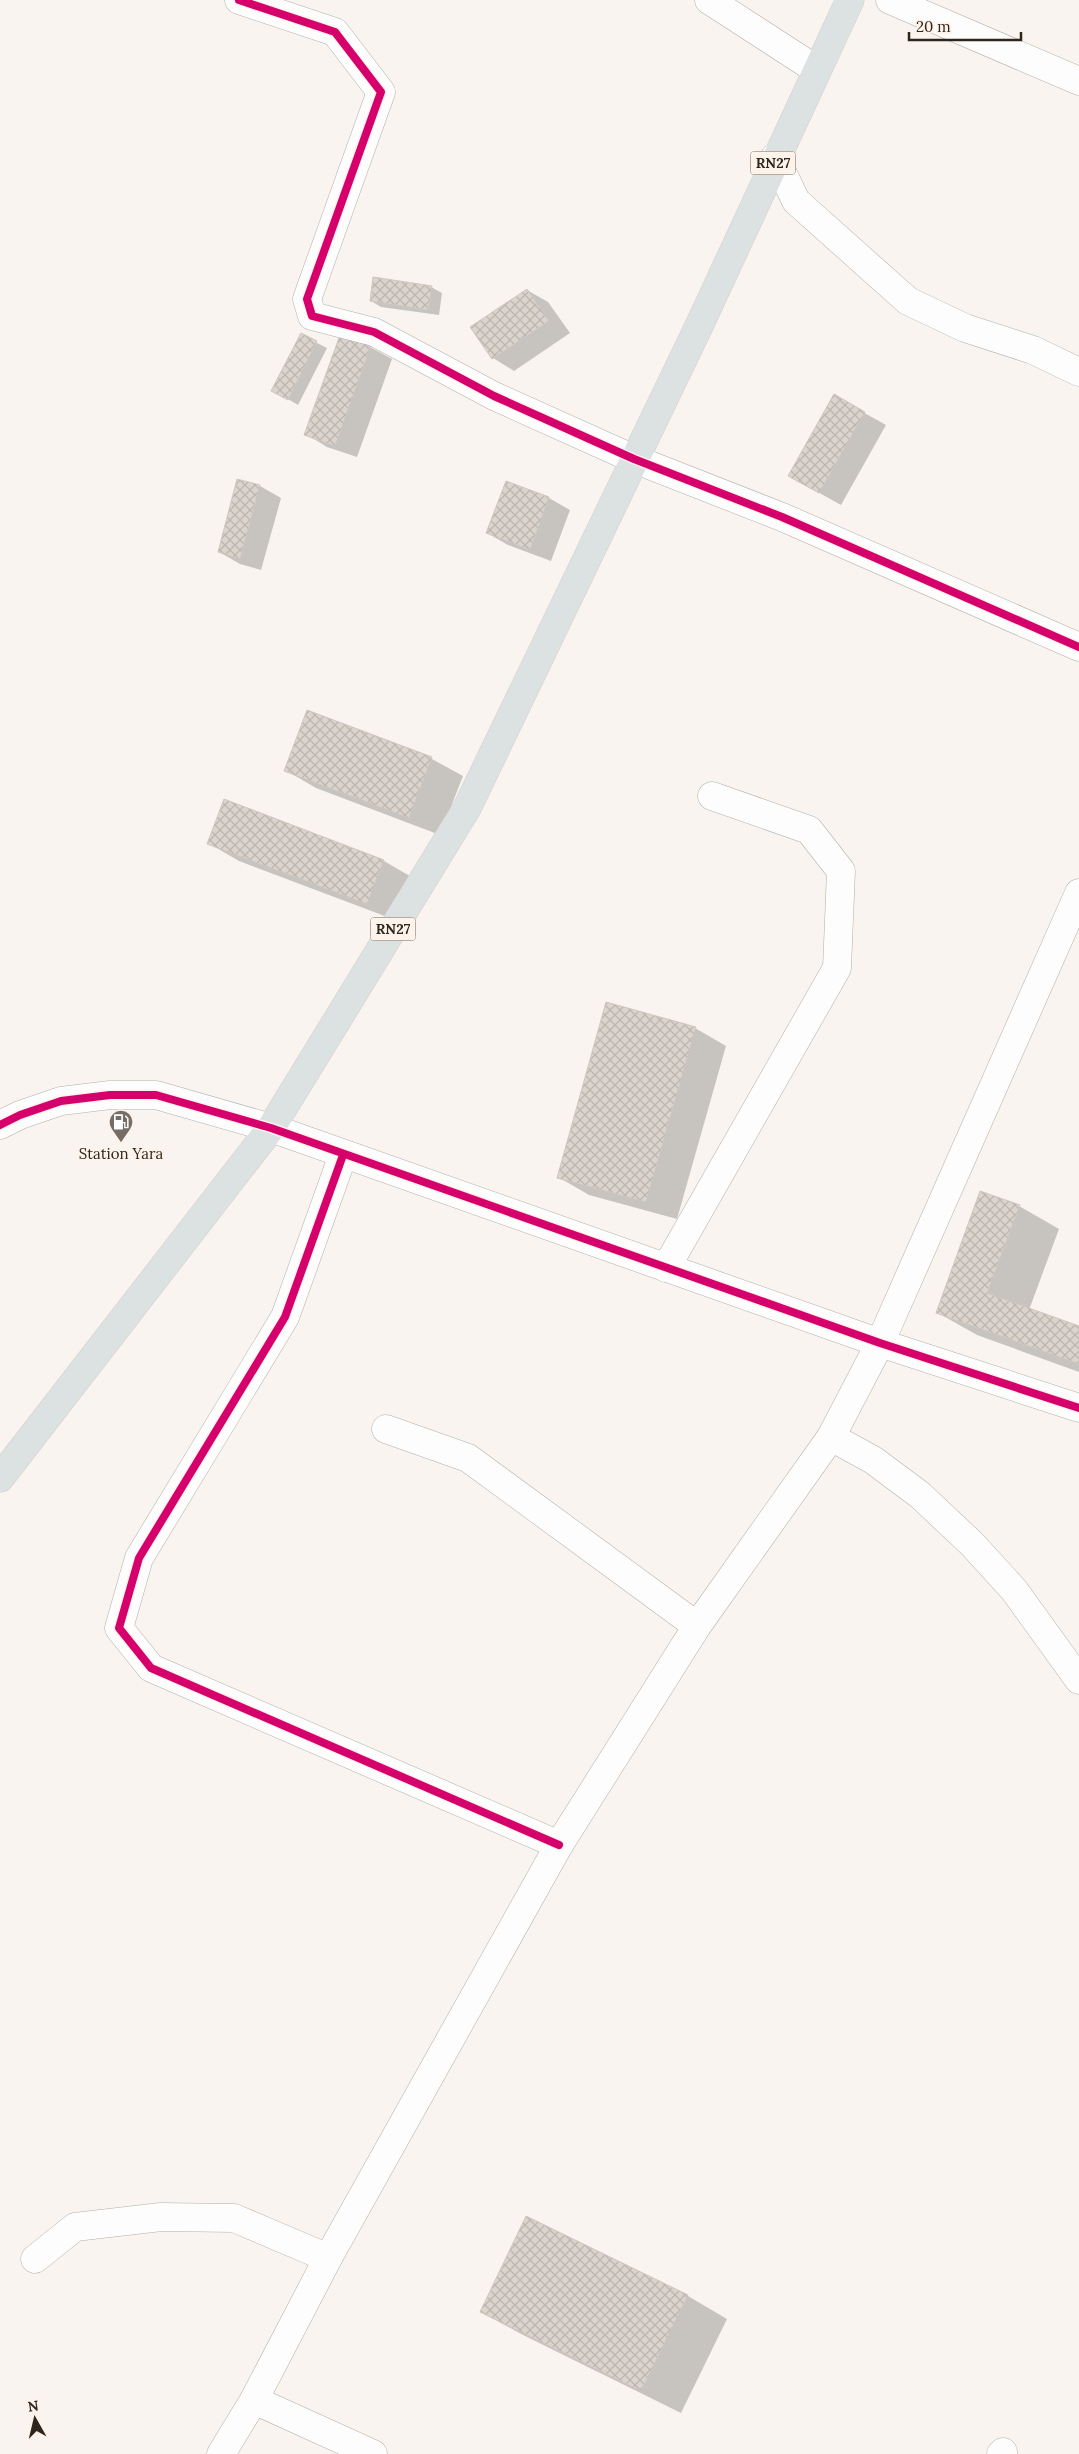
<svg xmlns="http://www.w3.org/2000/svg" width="1079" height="2454" viewBox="0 0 1079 2454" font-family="Lora,serif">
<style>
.shadow{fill:#0003}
.building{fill:url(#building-cross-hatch);stroke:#cec7c1}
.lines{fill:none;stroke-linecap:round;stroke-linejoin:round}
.street-casing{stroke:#b5afa9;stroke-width:29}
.secondary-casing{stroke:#b5afa9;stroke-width:29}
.primary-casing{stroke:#d3cfcc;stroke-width:29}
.street{stroke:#fefdfd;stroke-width:28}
.secondary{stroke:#fefdfd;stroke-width:28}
.primary{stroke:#dce2e1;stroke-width:28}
.cycleway-casing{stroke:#fdf3eb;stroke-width:11}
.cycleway{stroke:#d6006c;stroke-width:8}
.labels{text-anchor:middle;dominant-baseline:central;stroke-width:4;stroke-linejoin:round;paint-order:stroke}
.shield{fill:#fdf3eb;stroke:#6c635b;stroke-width:1}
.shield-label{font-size:14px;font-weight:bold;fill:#2e251d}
.poi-label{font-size:15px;fill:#2e251d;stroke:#fdf3eb}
</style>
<defs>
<pattern id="building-cross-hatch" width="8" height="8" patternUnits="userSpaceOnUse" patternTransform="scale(1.25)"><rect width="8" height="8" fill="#dbd4cd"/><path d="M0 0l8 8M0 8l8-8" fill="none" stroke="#bcb6b0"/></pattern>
</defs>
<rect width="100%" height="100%" fill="#f9f4ef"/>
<path class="shadow" d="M 431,287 L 442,293 L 439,315 L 381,307 L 371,301 Z
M 527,290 L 548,302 L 570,333 L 514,371 L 493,358 Z
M 301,335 L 327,348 L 298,405 L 273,390 Z
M 370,347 L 392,359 L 357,457 L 327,447 L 306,434 Z
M 834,396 L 886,425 L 841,505 L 789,476 Z
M 238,480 L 260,486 L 281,498 L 261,570 L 240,564 L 219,552 Z
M 507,482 L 549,498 L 570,510 L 551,561 L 508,545 L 487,533 Z
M 308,712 L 432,759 L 463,776 L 440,835 L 316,788 L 285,770 Z
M 225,800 L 384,861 L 415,879 L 398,921 L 239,861 L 208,843 Z
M 695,1028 L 726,1046 L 677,1219 L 589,1195 L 558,1177 Z
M 1019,1206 L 1059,1229 L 1029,1310 L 1079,1327 L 1079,1372 L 977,1335 L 938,1313 Z
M 527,2218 L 688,2296 L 727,2319 L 681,2413 L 521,2334 L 481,2312 Z"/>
<path class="building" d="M 373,277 L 432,286 L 428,310 L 370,301 Z
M 527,289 L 549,321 L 492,359 L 470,327 Z
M 301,333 L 317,341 L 288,400 L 271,391 Z
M 340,335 L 371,346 L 335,446 L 304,435 Z
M 834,394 L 865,412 L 819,493 L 788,476 Z
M 237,479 L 260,485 L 240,559 L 218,552 Z
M 506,481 L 549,497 L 530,550 L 486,533 Z
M 307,710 L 432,757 L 409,818 L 284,771 Z
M 224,799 L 384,860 L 367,904 L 207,844 Z
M 606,1002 L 696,1027 L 646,1202 L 557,1178 Z
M 980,1191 L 1020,1205 L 987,1293 L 1079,1326 L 1079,1364 L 936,1313 Z
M 526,2216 L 688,2295 L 641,2391 L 480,2312 Z"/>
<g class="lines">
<defs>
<path id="street" d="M 239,0 L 335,32 L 381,92 L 307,299 L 312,316 L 374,332 L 494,396 L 634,459 L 782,517 L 1079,647
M 709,0 L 817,70
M 890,0 L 1079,81
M 775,157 L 796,201 L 908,301 L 965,328 L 1033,350 L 1079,372
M 343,1155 L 285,1317 L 139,1558 L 119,1628 L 151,1668 L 559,1845
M 666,1268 L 837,968 L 841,871 L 809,830 L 712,796
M 386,1429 L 468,1458 L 697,1626
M 831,1437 L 873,1460 L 920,1495 L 972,1544 L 1014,1590 L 1079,1680
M 35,2259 L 75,2227 L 161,2217 L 234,2218 L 328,2258
M 254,2400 L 373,2454
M 1001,2454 L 1003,2452"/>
<path id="secondary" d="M 0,1125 L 20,1115 L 61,1101 L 110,1095 L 156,1095 L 271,1128 L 880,1343 L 1079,1408
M 221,2454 L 254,2400 L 328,2258 L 559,1845 L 697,1626 L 831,1437 L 880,1343 L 1079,893"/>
<path id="primary" d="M 0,1478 L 271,1128 L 467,808 L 699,326 L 850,0"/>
</defs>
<use href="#street" class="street-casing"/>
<use href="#secondary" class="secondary-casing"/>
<use href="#primary" class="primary-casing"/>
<use href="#street" class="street"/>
<use href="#secondary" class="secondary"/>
<use href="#primary" class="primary"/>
<defs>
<path id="cycleway" d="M 239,0 L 335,32 L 381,92 L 307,299 L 312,316 L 374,332 L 494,396 L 634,459 L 782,517 L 1079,647
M 0,1125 L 20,1115 L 61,1101 L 110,1095 L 156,1095 L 271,1128 L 880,1343 L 1079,1408
M 343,1155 L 285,1317 L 139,1558 L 119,1628 L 151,1668 L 559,1845"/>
</defs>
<use href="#cycleway" class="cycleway-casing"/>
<use href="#cycleway" class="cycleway"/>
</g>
<defs>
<symbol id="fuel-pin" viewBox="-11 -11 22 30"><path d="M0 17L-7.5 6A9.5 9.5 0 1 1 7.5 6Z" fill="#756d66" stroke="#fdf3eb"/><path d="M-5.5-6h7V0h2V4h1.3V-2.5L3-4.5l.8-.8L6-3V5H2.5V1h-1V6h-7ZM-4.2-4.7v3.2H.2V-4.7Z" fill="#fff"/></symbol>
</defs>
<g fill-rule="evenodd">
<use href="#fuel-pin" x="107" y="1108" width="28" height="38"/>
</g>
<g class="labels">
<g class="shield">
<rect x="750.5" y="151.5" width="45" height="23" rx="4"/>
<rect x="370.5" y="917.5" width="45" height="23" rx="4"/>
</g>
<g class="shield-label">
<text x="773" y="163">RN27</text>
<text x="393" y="929">RN27</text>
</g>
<g class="poi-label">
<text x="121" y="1153">Station Yara</text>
</g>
</g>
<g transform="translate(35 2419) rotate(352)" stroke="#fdf3eb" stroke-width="4" paint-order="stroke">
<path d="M0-4L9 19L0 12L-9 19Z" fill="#2e251d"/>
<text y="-8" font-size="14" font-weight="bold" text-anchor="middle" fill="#2e251d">N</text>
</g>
<path d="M909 32v8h112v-8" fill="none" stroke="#2e251d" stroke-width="2.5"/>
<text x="916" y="32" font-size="15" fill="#2e251d" stroke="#fdf3eb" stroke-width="4" paint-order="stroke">20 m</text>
</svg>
